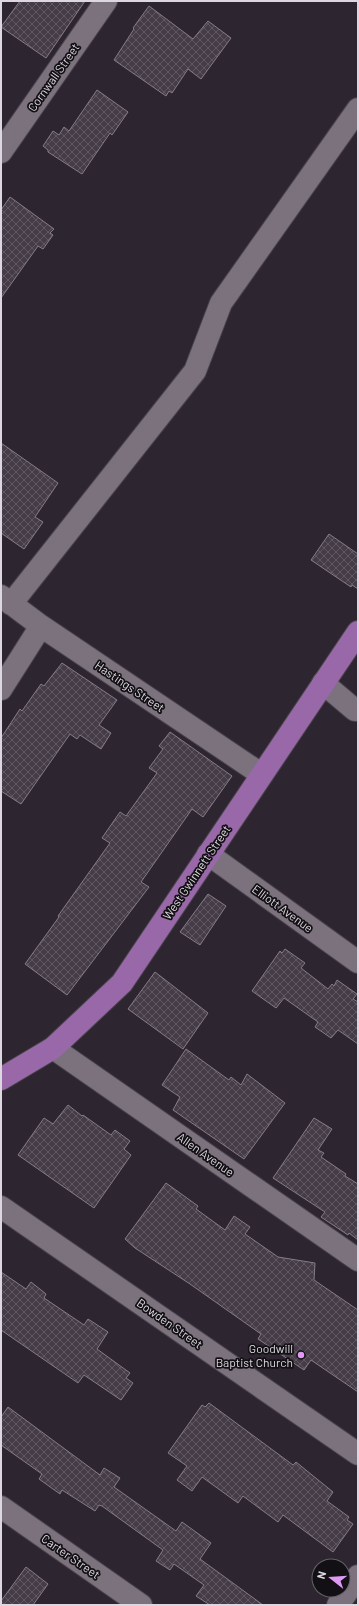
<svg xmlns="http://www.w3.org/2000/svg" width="359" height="1606" viewBox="0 0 359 1606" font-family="Barlow,sans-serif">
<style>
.building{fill:url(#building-cross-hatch);stroke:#857c88}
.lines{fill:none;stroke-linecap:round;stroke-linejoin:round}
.minor-casing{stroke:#49434c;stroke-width:24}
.major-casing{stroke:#49434c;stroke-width:24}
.minor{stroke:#7b727e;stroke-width:22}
.major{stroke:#9968a8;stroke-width:22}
.poi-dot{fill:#dd99f3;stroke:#131015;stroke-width:1.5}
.labels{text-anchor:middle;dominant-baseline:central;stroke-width:3.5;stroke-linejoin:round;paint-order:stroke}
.street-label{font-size:12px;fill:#ddd8df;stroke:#131015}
.poi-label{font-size:12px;fill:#ddd8df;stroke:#131015;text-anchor:end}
</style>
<defs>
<pattern id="building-cross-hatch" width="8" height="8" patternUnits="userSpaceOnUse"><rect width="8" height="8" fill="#453c47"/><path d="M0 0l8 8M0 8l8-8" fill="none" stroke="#5f5761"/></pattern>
</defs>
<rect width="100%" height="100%" fill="#2d2630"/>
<path class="building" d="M 20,1 L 85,1 L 46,58 L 1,27 Z
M 149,6 L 193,39 L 208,21 L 231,38 L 201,79 L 188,69 L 172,93 L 169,91 L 166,96 L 114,60 L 134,29 L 133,28 Z
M 97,90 L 128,112 L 112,135 L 110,133 L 82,174 L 48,152 L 48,150 L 43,146 L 53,131 L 59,135 L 64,127 L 69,131 Z
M 10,197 L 54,229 L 50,233 L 53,235 L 43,249 L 38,246 L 1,298 L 1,210 Z
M 1,443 L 58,483 L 35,517 L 43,522 L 24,549 L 1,533 Z
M 329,534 L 358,554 L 358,589 L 352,585 L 351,587 L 311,560 Z
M 62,663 L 117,700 L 99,725 L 111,733 L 101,749 L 80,735 L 77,739 L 70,734 L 21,804 L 1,791 L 1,738 L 20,709 L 22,711 L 41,684 L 44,686 Z
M 170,732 L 232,776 L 203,817 L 192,809 L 141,882 L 149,887 L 67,995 L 25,964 L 59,917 L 58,916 L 110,843 L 102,838 L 120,812 L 126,816 L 157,773 L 149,768 L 163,749 L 159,746 Z
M 208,894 L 226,906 L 200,945 L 180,932 Z
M 285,949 L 305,963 L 301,968 L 328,989 L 332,984 L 334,986 L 337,980 L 357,994 L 353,999 L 358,1002 L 358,1044 L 338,1030 L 331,1038 L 315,1027 L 318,1022 L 284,998 L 276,1008 L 252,991 L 280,951 L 282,953 Z
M 155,972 L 208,1013 L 183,1049 L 128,1009 Z
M 186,1049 L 229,1080 L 231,1077 L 241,1085 L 247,1074 L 285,1103 L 244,1159 L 173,1110 L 180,1097 L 162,1085 Z
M 68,1105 L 82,1116 L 83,1115 L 111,1135 L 115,1130 L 130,1141 L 124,1149 L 131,1155 L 94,1208 L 18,1155 L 44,1118 L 53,1124 Z
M 314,1118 L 332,1129 L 318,1150 L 324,1153 L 321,1157 L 346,1174 L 345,1176 L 358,1184 L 358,1240 L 349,1233 L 348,1235 L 321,1217 L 325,1212 L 273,1178 Z
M 166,1183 L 198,1206 L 196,1209 L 225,1230 L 234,1216 L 250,1227 L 245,1234 L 278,1257 L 315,1263 L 314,1280 L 358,1310 L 358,1392 L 311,1360 L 304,1370 L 273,1349 L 258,1339 L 261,1334 L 190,1284 L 135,1248 L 125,1239 Z
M 1,1272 L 26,1289 L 31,1282 L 46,1294 L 44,1298 L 84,1325 L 88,1319 L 108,1332 L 97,1349 L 130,1373 L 126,1378 L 133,1383 L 121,1400 L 84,1375 L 78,1383 L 1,1330 Z
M 209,1403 L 293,1465 L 296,1462 L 333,1492 L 327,1501 L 349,1517 L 347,1520 L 353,1524 L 333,1552 L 283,1515 L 278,1522 L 243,1496 L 238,1503 L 202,1477 L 192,1491 L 177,1480 L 187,1466 L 168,1453 L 202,1405 L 205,1407 Z
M 8,1407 L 100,1475 L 104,1468 L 120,1478 L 114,1487 L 176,1531 L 182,1522 L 211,1543 L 200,1559 L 263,1605 L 210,1605 L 196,1596 L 204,1585 L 174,1564 L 170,1570 L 156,1561 L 163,1550 L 102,1506 L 99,1505 L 95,1511 L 62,1490 L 60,1494 L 39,1479 L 42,1474 L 1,1445 L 1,1417 Z
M 26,1567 L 48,1584 L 33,1605 L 1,1605 L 1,1601 Z"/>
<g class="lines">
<defs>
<path id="minor" d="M 1,152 L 106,1
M 1,596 L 41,626 L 261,774
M 11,604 L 195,371 L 221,303 L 358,109
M 323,683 L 355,710 L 358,710
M 1,689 L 41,626
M 208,854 L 358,962
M 53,1048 L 358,1260
M 1,1207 L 358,1454
M 1,1507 L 141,1605
M 338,1605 L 358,1576"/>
<path id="major" d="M 1,1079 L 53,1048 L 122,983 L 358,632"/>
</defs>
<use href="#minor" class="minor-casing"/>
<use href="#major" class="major-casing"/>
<use href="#minor" class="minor"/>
<use href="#major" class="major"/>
</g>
<circle class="poi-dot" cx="301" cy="1355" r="4"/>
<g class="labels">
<g class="street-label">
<text transform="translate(53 77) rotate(-55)">Cornwall Street</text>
<text transform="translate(130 686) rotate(34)">Hastings Street</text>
<text transform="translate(196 872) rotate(-56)">West Gwinnett Street</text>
<text transform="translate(283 908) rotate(36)">Elliott Avenue</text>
<text transform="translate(206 1154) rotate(35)">Allen Avenue</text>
<text transform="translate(170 1323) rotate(35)">Bowden Street</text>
<text transform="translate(71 1556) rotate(35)">Carter Street</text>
</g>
<g class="poi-label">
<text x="293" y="1348">Goodwill<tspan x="293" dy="14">Baptist Church</tspan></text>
</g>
</g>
<rect width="359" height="1606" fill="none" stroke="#ddd8df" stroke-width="4"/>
<g transform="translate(331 1578) rotate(287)"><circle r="19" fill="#131015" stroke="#646066"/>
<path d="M0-3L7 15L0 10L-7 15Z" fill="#dd99f3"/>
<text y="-6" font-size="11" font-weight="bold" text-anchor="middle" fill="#ddd8df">N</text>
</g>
</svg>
